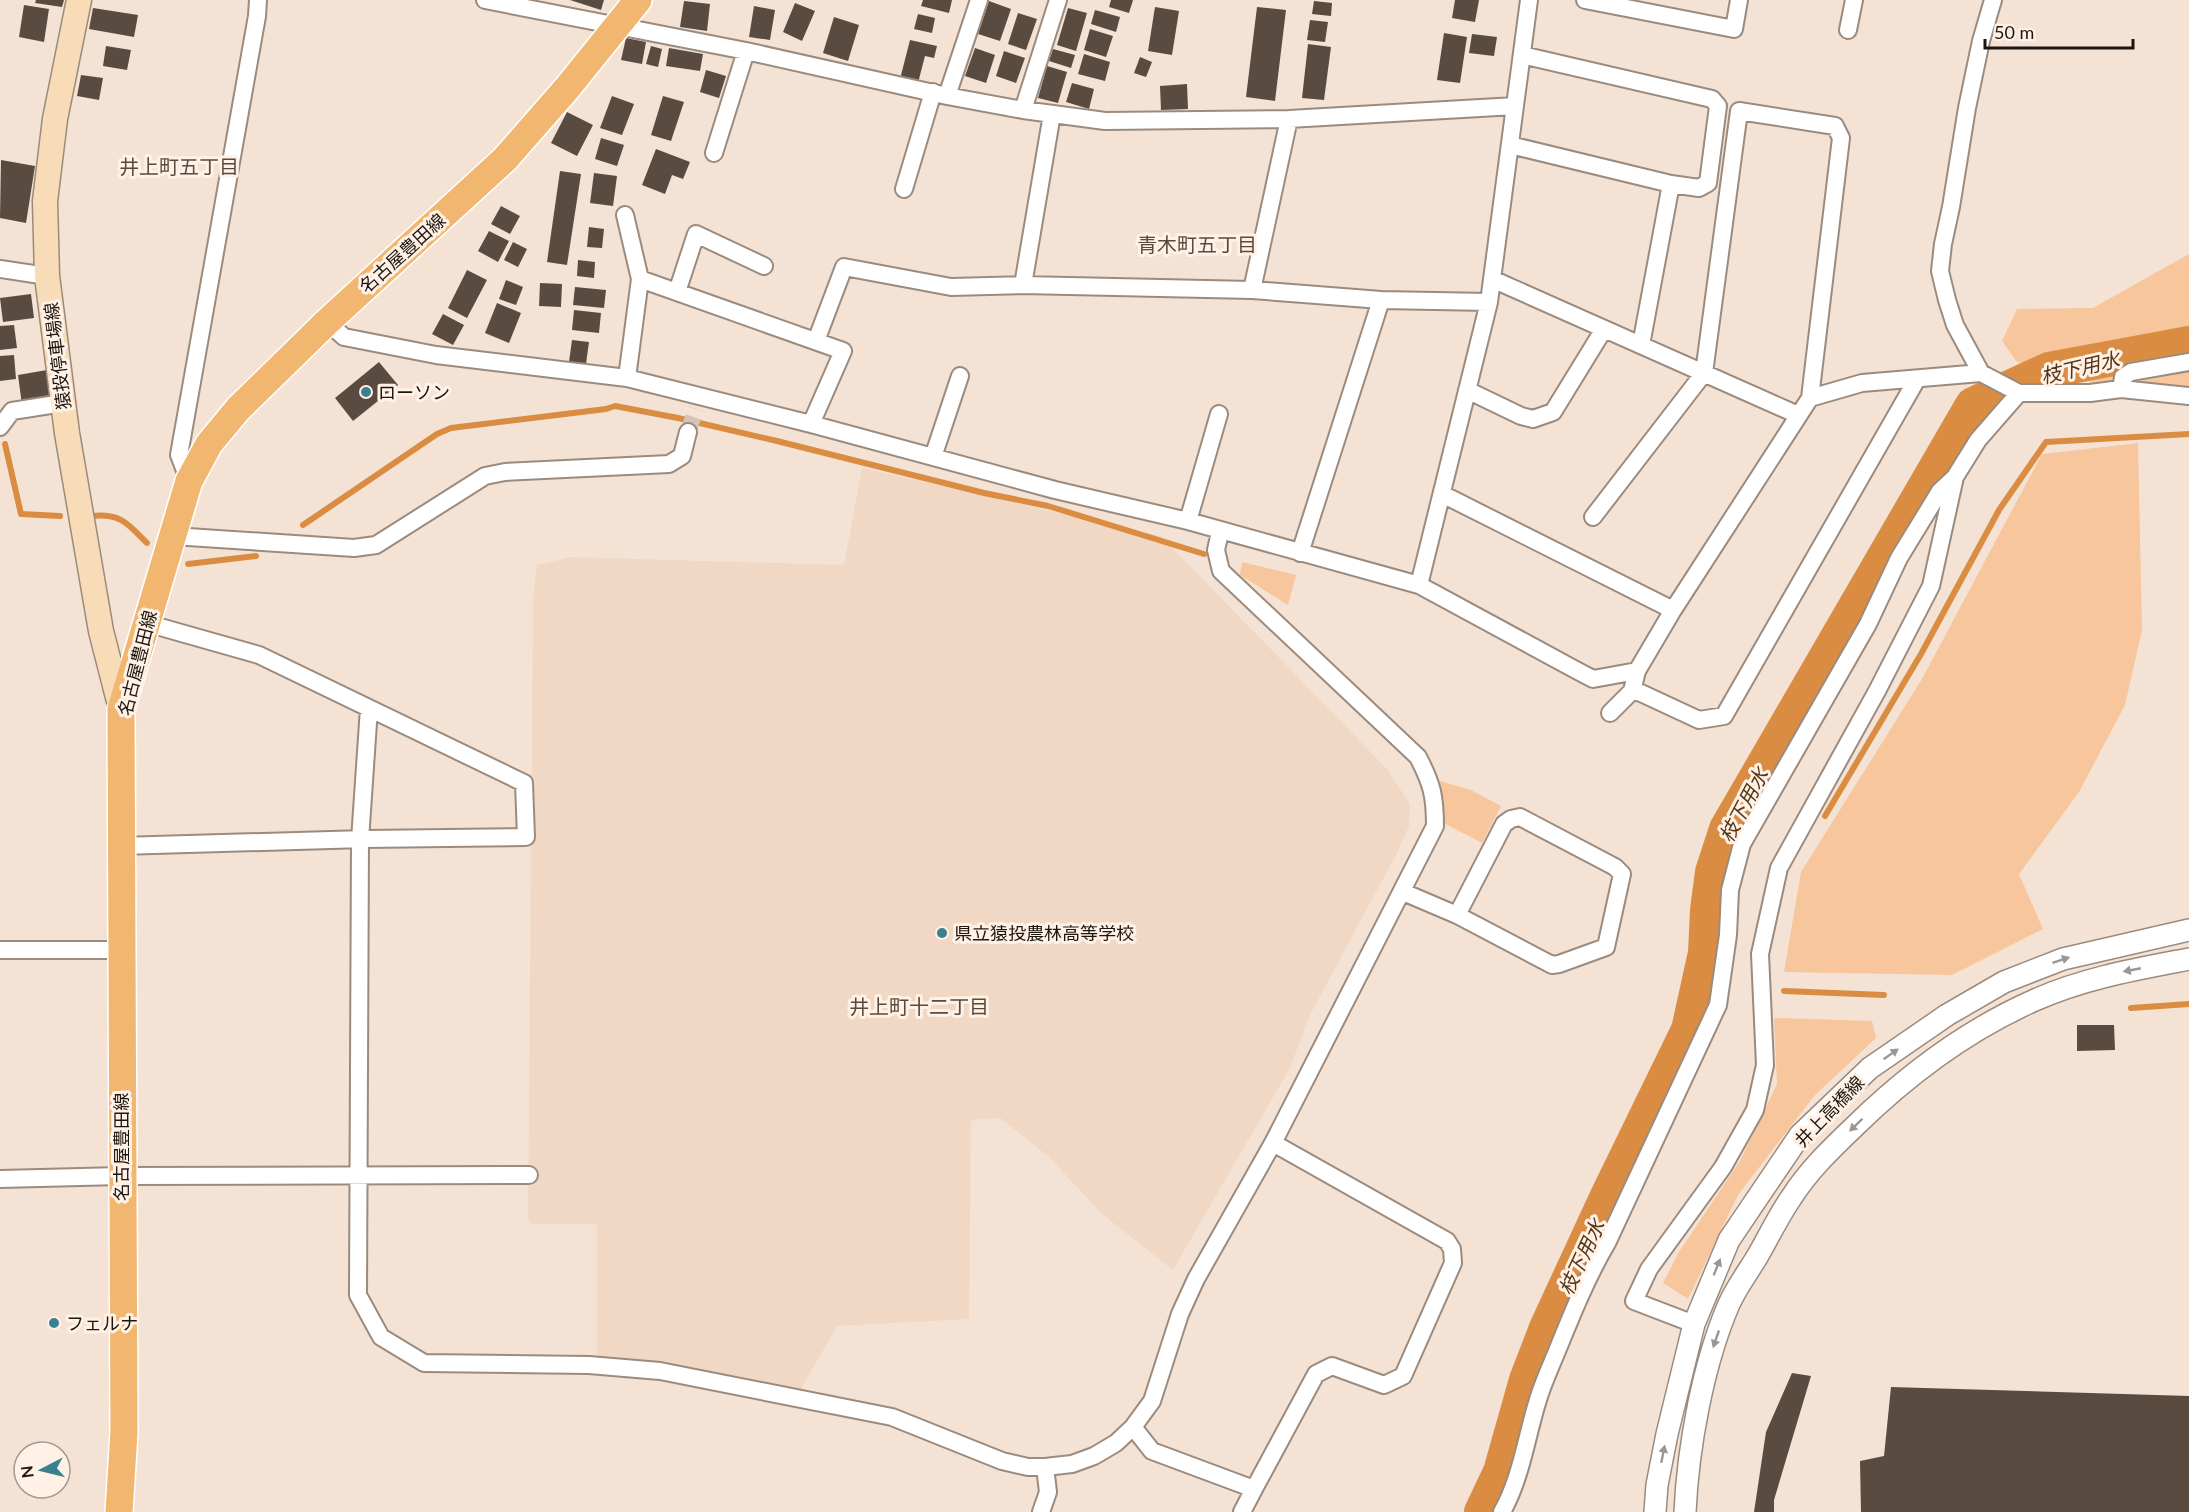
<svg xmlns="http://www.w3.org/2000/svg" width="2189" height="1512" viewBox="0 0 2189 1512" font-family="Lato,'Noto Sans JP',sans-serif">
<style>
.built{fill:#f0d8c4}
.green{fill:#f7c69d}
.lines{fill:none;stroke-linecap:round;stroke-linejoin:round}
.stream{stroke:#da8d42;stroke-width:6}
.river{stroke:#da8d42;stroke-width:36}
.building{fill:#594b3f}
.minor-tunnel{stroke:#d4c4b7;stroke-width:16;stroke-dasharray:16 8;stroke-linecap:butt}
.minor-casing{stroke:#9b8b7e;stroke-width:20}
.tertiary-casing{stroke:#9b8b7e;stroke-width:24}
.secondary-casing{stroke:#9b8b7e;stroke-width:27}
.primary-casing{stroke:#fff;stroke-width:30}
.minor{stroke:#fff;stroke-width:16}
.tertiary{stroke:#fff;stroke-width:21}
.secondary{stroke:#f8dbb7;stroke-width:24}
.primary{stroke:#f1b770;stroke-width:27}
.oneway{fill:#999694}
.poi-dot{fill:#3b808e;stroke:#fff1e5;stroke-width:2}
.labels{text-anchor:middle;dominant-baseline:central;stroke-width:6;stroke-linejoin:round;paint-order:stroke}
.street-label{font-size:18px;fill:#1c1611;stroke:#fff1e5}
.poi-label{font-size:18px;fill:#1c1611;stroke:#fff1e5;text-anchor:start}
.neighbourhood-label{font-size:20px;fill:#594a3e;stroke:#fff1e5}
.water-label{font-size:20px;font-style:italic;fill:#553516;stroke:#fff1e5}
</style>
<rect width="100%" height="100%" fill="#f4e3d4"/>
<path class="built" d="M 862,468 L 1161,536 L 1388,770 L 1410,804 L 1409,826 L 1398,851 L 1310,1015 L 1290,1068 L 1173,1270 L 1102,1214 L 1049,1157 L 1000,1118 L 971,1120 L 969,1319 L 837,1326 L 798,1394 L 648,1361 L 597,1357 L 597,1224 L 532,1224 L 528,1220 L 533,598 L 537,565 L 571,557 L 844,565 Z"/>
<path class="green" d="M 2189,254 L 2189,402 L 2095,383 L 2017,362 L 2002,341 L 2017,309 L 2093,308 Z
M 2138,443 L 2142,630 L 2125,705 L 2079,792 L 2019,874 L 2043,929 L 1952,975 L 1784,972 L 1801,872 L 1922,679 L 2042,454 Z
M 1242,562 L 1296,575 L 1288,605 L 1240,575 Z
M 1440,781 L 1471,790 L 1501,806 L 1482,843 L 1442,822 Z
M 1774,1018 L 1872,1021 L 1876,1038 L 1814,1096 L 1738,1195 L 1688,1299 L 1663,1283 L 1679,1252 L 1740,1161 L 1777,1084 Z"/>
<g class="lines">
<path class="stream" d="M 5,444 L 21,514 L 60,516
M 92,516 C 121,513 128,524 147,543
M 303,525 L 437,434 L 451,428 L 606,409 L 615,406 L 678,418 L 777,441 L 984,493 L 1048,506 L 1204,554
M 188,564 L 256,556
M 1825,816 L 1921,654 L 1999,510 L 2046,442 L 2189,434
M 1784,991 L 1884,995
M 2131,1008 L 2189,1004"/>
<path class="river" d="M 1482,1512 L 1501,1472 L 1527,1380 L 1547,1328 L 1608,1196 L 1689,1030 L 1706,953 L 1708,910 L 1713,872 L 1727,829 L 1973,405 L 2049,370 L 2189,344"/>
</g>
<path class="building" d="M 36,0 L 64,0 L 62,7 L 35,3 Z
M 570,0 L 604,0 L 601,10 Z
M 923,0 L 952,0 L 949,13 L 921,6 Z
M 1111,0 L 1133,0 L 1129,13 L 1109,7 Z
M 1455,0 L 1479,0 L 1475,22 L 1452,18 Z
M 684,1 L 710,4 L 707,31 L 680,27 Z
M 989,1 L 1011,9 L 1000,41 L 978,34 Z
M 1314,1 L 1332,3 L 1331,16 L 1312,14 Z
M 795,3 L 815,11 L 802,41 L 783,32 Z
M 24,5 L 49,9 L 44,42 L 19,37 Z
M 754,6 L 775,10 L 770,40 L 749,37 Z
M 1155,7 L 1179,11 L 1172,55 L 1148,51 Z
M 1257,7 L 1286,10 L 1275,101 L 1246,97 Z
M 93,8 L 138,15 L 134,37 L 89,29 Z
M 1068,8 L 1087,13 L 1076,51 L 1057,45 Z
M 1095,10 L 1120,17 L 1116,32 L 1091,24 Z
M 1018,13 L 1037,19 L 1026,50 L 1008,44 Z
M 918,14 L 935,18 L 932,33 L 914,29 Z
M 834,17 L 859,25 L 848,61 L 823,53 Z
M 1310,20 L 1328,22 L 1325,42 L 1307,40 Z
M 1090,29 L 1113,36 L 1106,57 L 1084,50 Z
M 1444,33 L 1467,37 L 1460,83 L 1437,80 Z
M 1472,34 L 1497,37 L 1494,56 L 1469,53 Z
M 626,38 L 646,42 L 642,64 L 621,60 Z
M 910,40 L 937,46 L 934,58 L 925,56 L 918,83 L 900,79 Z
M 1308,44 L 1331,47 L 1324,100 L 1302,98 Z
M 106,46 L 131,50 L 127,70 L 103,66 Z
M 651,46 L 662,49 L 658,67 L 646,64 Z
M 669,48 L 703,54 L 700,71 L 666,66 Z
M 975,48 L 995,55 L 986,83 L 965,76 Z
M 1053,49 L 1075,55 L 1071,68 L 1049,61 Z
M 1004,51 L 1025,58 L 1016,83 L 996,76 Z
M 1084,54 L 1110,62 L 1105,81 L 1078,74 Z
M 1140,57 L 1152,62 L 1146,77 L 1134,73 Z
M 1047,66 L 1067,72 L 1058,103 L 1038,98 Z
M 706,70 L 726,76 L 719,98 L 700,92 Z
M 81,75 L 103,78 L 99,100 L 77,96 Z
M 1072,83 L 1094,89 L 1089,109 L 1066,102 Z
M 1187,84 L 1188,109 L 1161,110 L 1160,86 Z
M 612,96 L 634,104 L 622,135 L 600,128 Z
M 663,96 L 684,102 L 671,141 L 651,135 Z
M 567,112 L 593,125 L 577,156 L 551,143 Z
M 601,138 L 624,145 L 617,166 L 595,159 Z
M 656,149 L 690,162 L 683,179 L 672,175 L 665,194 L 642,185 Z
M 1,160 L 35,166 L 26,223 L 0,218 Z
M 560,171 L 581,174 L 567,265 L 547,262 Z
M 594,173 L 617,176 L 613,206 L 590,203 Z
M 501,206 L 520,216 L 510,234 L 491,224 Z
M 589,227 L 604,229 L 602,248 L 587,247 Z
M 489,231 L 509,241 L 498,262 L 478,251 Z
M 513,242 L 527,249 L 518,267 L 504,260 Z
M 578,260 L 595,262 L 594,278 L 577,276 Z
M 467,270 L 487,280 L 467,318 L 448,308 Z
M 506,280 L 523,287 L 516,305 L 499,299 Z
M 540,283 L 562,284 L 561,307 L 539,306 Z
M 575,287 L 606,290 L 604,308 L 573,305 Z
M 31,294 L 34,318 L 3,322 L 0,298 Z
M 497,303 L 521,313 L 509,343 L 485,333 Z
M 574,310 L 601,313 L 599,333 L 572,330 Z
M 443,314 L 464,325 L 453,345 L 432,334 Z
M 14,325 L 17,348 L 0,350 L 0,326 Z
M 572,340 L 589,342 L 586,364 L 569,362 Z
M 14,355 L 16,379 L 0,381 L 0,356 Z
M 379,362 L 398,385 L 353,421 L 335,398 Z
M 47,370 L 51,401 L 22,405 L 18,375 Z
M 2077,1025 L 2114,1025 L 2115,1050 L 2077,1051 Z
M 1792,1373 L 1811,1376 L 1774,1500 L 1774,1512 L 1754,1512 L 1766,1432 Z
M 1891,1387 L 2189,1396 L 2189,1512 L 1861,1512 L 1860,1461 L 1884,1456 Z"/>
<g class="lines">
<path class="minor-tunnel" d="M 688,432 L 696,409"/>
<defs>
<path id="minor" d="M 485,0 L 746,51 L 947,96 L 1023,110 L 1105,121 L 1289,119 L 1515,106
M 1585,0 L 1734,29 L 1739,0
M 1993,0 L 1981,41 L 1967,108 L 1951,207 L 1943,244 L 1940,271 L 1947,300 L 1955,325 L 1981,373 L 2019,393 L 2090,393 L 2121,389 L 2189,396
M 1848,30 L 1854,0
M 947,96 L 979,0
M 1023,110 L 1058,0
M 1510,145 L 1671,184 L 1699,188 L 1708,183 L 1718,106 L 1712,99 L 1522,55
M 714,153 L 746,51
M 904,189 L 933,92
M 625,215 L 640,279
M 0,269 L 47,276
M 1492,279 L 1798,415
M 1023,285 L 1052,114
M 1252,290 L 1289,119
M 677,292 L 696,234 L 764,266
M 327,322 L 344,337 L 436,355 L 627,378 L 811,424 L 1055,490 L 1188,521 L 1419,585 L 1574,669 L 1593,679 L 1637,671 L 1673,610 L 1810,398 L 1841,138 L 1835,126 L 1739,111 L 1704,373 L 1593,517
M 816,341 L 844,267 L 951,287 L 1023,285 L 1252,290 L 1381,300 L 1489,302
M 1641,345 L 1671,184
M 627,378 L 640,279 L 843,351 L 811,424
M 2121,389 L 2123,377 L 2131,372 L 2189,362
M 1467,390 L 1521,416 L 1533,419 L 1553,412 L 1604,329
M 1810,398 L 1862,383 L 1981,373
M 0,427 L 12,411 L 63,403
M 933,457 L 960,376
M 189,481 L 179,455 L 257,16 L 258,0
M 1442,494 L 1673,610
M 1188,521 L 1219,414
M 173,536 L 354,548 L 376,545 L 485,476 L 505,472 L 669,464 L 682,456 L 688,432
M 1300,553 L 1381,300
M 1419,585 L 1489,302 L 1529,0
M 1637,671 L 1632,691 L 1641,693 L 1699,720 L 1724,716 L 1917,379
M 369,708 L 360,840 L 358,1295 L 381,1337 L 424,1363 L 589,1365 L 660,1371 L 892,1417 L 1002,1461 L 1028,1467 L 1045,1467 L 1072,1464 L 1094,1456 L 1116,1443 L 1133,1427 L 1152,1401 L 1180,1314 L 1196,1279 L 1273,1143 L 1435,826 C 1435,796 1432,784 1418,757 L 1221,571 L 1216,550 L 1220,532
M 1610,713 L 1632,691
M 120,846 L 365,839 L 526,837 L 524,783 L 259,655 L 146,623
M 1403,892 L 1457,915 L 1552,965 L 1559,964 L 1606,947 L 1622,874 L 1615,867 L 1520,817 L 1511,819 L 1504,824 L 1457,915
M 0,950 L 121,950
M 0,1179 L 121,1176 L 529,1175
M 1694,1324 L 1634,1301 L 1649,1269 L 1723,1167 L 1755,1110 L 1765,1065 L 1760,954 L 1779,868 L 1877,691 L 1931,586 L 1955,477 L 1978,440 L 2019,393
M 1133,1427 L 1152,1451 L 1254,1489 L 1316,1374 L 1332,1366 L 1384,1385 L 1403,1376 L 1453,1263 L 1452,1249 L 1447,1241 L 1273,1143
M 1041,1512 L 1048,1492 L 1045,1467
M 1242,1512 L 1254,1489
M 1502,1512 C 1521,1478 1526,1439 1537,1403 C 1542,1385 1550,1368 1557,1351 C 1572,1314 1587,1277 1607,1243 L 1718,1005 L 1728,935 L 1730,890 L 1742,844 L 1868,624 L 1899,558 L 1940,491 L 1955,477"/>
<path id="tertiary" d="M 1655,1512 L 1657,1485 L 1667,1434 L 1694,1324 L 1729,1240 L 1800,1135 L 1870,1068 L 1947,1015 L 2004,982 L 2063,959 L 2189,930
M 1685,1512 C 1688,1447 1703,1364 1729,1304 C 1736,1288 1748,1272 1757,1257 C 1768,1238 1778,1217 1791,1198 C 1808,1171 1831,1149 1854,1127 C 1907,1075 1967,1030 2035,1000 C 2084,978 2137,969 2189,959"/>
<path id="secondary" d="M 79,0 L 55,119 L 45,201 L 47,276 L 67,433 L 101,631 L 121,709"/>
<path id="primary" d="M 119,1512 L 124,1432 L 121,709 L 189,481 L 209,444 L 238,409 L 327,322 L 505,159 L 568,87 L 638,0"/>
</defs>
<use href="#minor" class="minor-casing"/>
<use href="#tertiary" class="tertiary-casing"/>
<use href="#secondary" class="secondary-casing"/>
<use href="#primary" class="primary-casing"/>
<use href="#minor" class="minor"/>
<use href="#tertiary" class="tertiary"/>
<use href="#secondary" class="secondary"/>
<use href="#primary" class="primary"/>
</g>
<defs><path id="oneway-solid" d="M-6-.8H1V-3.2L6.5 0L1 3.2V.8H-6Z" transform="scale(1.5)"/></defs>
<g class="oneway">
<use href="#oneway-solid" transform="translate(2061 960) rotate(-18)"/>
<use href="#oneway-solid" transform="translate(2132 970) rotate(169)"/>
<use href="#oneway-solid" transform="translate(1891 1054) rotate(-35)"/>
<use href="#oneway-solid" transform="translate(1856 1125) rotate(136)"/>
<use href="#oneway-solid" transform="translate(1717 1267) rotate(-68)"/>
<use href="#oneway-solid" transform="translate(1716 1339) rotate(109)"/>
<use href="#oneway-solid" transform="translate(1663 1454) rotate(-79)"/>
</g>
<g class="poi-dot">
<circle cx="366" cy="392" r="6"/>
<circle cx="942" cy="933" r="6"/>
<circle cx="54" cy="1323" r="6"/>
</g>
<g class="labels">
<g class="street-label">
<text transform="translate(402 253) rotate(-42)">名古屋豊田線</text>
<text transform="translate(57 356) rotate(-97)">猿投停車場線</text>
<text transform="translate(137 663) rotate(-76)">名古屋豊田線</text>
<text transform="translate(1829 1111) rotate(-46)">井上高橋線</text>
<text transform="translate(121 1147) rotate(-90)">名古屋豊田線</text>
</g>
<g class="poi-label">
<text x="378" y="392">ローソン</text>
<text x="954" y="933">県立猿投農林高等学校</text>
<text x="66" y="1323">フェルナ</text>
</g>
<g class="neighbourhood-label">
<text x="179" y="166">井上町五丁目</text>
<text x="1197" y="244">青木町五丁目</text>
<text x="919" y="1006">井上町十二丁目</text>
</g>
<g class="water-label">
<text transform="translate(2080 367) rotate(-13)">枝下用水</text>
<text transform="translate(1743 805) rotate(-62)">枝下用水</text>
<text transform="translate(1581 1257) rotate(-65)">枝下用水</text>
</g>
</g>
<g transform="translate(42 1470) rotate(263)"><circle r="28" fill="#fff1e5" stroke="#a49990" stroke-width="1.5"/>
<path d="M0-4.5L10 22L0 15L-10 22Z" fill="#3b808e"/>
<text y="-9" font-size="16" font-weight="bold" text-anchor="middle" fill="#1c1611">N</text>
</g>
<path d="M1985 39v9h148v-9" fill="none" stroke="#1c1611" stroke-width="3"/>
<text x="1994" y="39" font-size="18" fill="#1c1611" stroke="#fff1e5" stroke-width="4.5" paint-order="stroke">50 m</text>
</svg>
